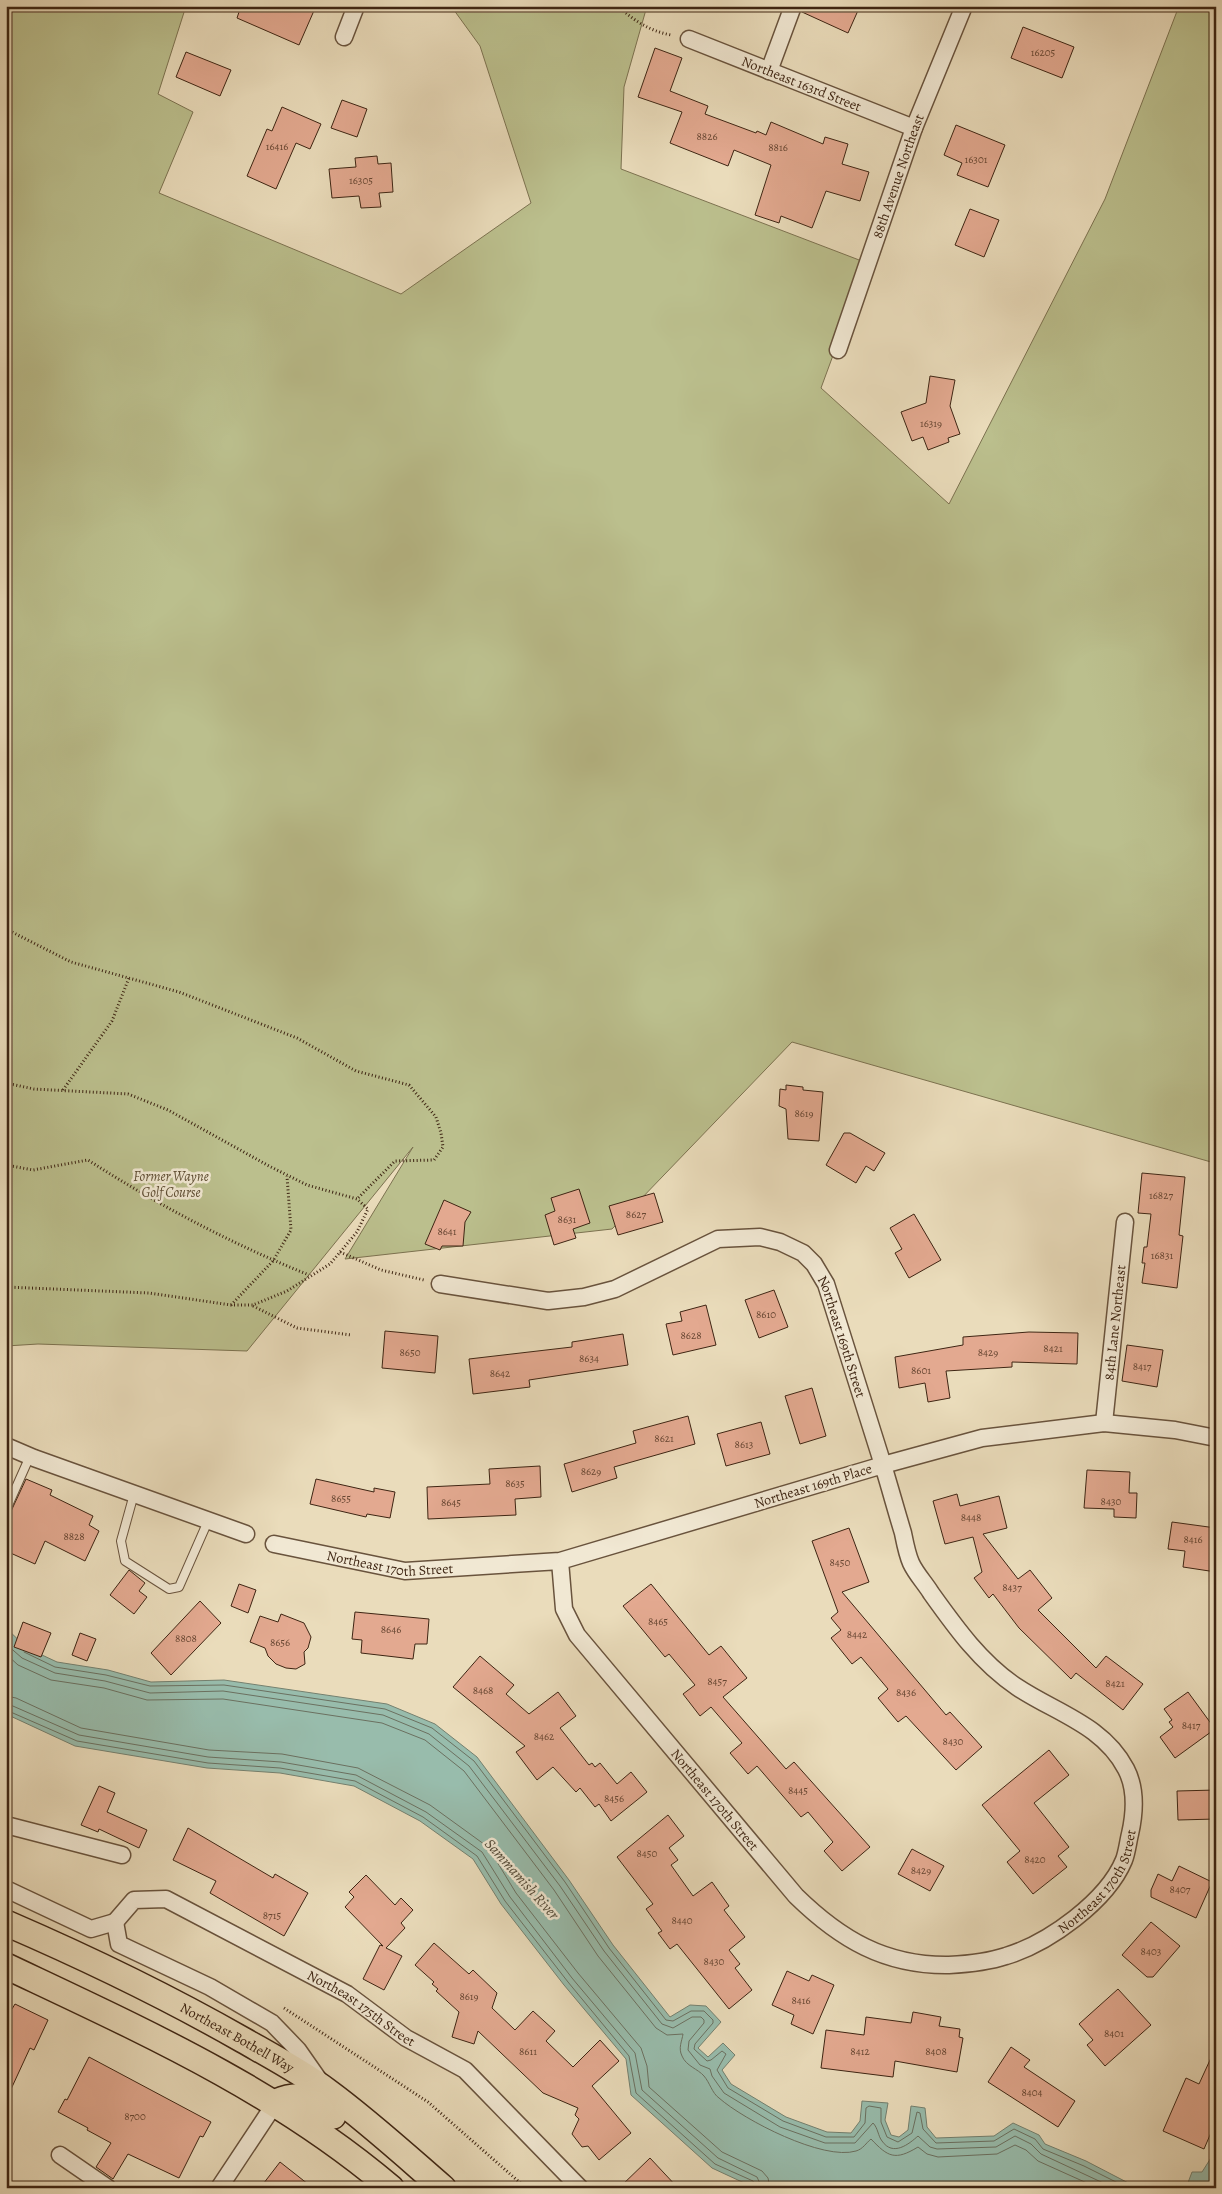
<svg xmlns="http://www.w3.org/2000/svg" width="1222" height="2194" viewBox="0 0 1222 2194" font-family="Alegreya,serif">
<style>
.green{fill:#bbbf8d;stroke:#7c7250}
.water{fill:#98bcac;stroke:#74806f}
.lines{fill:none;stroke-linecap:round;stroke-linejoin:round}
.shore{stroke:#6b7060;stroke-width:1}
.building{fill:#e3a990;stroke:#3e2513}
.lane-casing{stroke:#69533d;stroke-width:10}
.street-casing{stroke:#69533d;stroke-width:19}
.primary-casing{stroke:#3e2513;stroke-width:28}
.path{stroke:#3e2513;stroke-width:3;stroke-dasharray:1 2.5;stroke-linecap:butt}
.lane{stroke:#f1e8d3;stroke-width:8}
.street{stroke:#f1e8d3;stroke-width:16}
.primary{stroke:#eadcbb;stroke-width:25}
.labels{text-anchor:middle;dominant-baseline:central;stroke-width:5;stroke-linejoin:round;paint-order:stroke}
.number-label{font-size:11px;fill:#674632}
.street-label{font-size:14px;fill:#3e2513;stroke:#f1e8d3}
.park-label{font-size:14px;font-style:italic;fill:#5d4c32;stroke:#f1e8d3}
.water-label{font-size:15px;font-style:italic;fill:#544b39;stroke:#f1e8d3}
</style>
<rect width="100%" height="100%" fill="#eadcbb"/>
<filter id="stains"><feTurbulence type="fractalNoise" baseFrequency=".004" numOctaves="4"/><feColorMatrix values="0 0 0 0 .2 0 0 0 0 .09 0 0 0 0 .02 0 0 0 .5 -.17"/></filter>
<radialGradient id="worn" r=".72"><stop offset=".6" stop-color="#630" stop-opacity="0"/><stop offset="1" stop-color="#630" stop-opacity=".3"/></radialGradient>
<path class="green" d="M 6,6 L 186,6 L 158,94 L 193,112 L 159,193 L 401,294 L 531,203 L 480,46 L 451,6 L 647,6 L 624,87 L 621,169 L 867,263 L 821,388 L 949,504 L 1105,199 L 1179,6 L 1216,6 L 1216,1167 L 1211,1162 L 792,1042 L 612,1229 L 345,1259 L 413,1147 L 247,1351 L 38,1344 L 6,1346 Z"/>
<path class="water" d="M 6,1628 L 27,1648 L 57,1662 L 108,1670 L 151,1682 L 224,1680 L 387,1704 L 435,1724 L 477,1757 L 569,1880 L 613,1945 L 670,2017 L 690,2005 L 706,2006 L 721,2022 L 698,2048 L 708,2057 L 723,2043 L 735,2055 L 722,2070 L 731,2084 L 786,2117 L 827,2132 L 851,2133 L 860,2121 L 862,2101 L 888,2103 L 885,2120 L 891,2135 L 899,2137 L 908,2130 L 911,2106 L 925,2108 L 927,2127 L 936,2138 L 994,2136 L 1013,2123 L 1039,2135 L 1045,2144 L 1086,2161 L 1138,2188 L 755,2188 L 712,2168 L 631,2095 L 626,2059 L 564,1985 L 501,1904 L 473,1859 L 420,1821 L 354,1786 L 280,1773 L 207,1768 L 75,1746 L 6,1714 Z
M 1216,2150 L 1216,2188 L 1186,2188 L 1192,2172 L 1202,2172 Z"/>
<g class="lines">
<path class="shore" d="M 6,1644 L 22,1658 L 55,1673 L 105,1681 L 150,1693 L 223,1691 L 383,1715 L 429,1734 L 469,1766 L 560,1886 L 604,1951 L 662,2024 L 673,2028 L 692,2017 L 701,2017 L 704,2020 L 704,2023 L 689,2041 L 688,2050 L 700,2065 L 710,2069 L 712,2076 L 724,2093 L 780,2127 L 825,2143 L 855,2143 L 873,2123 C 878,2128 878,2136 882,2141 C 893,2157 909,2144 918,2136 L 930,2147 L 937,2149 L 996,2147 L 1015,2136 L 1031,2144 L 1041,2154 L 1114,2188
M 24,1652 L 55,1667 L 106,1675 L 150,1686 L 224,1685 L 385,1709 L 432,1728 L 474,1761 L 565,1882 L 609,1948 L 666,2020 L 673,2021 L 691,2011 L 704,2011 L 713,2020 L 713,2023 L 695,2044 L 694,2049 L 707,2061 L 711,2060 L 722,2051 L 726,2054 L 717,2070 L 728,2088 L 783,2121 L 826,2137 L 854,2137 L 865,2123 L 866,2108 L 869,2106 L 881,2108 L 881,2122 L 887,2137 L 898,2142 L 912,2133 L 917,2112 L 920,2113 L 923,2129 L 936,2143 L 994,2141 L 1014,2129 L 1035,2139 L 1043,2149 L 1084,2166 L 1128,2188
M 6,1654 L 18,1665 L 51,1680 L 104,1688 L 147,1700 L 223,1699 L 382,1723 L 425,1740 L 464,1771 L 554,1890 L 598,1956 L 656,2028 L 667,2035 L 683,2034 C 682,2041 678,2048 682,2056 C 686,2066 698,2069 704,2076 C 710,2083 712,2093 719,2098 C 744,2120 823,2161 856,2151 C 863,2149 866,2143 871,2139 C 888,2157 895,2161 918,2147 L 927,2154 L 938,2157 L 997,2154 L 1015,2145 L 1026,2150 L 1038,2161 L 1098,2188
M 6,1696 L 16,1698 L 81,1728 L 209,1750 L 282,1754 L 358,1768 L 430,1805 L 488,1847 L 516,1893 L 578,1973 L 641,2048 L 647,2066 L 649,2087 L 722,2152 L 762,2171 L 768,2178 L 770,2188
M 6,1703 L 79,1735 L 208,1757 L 281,1762 L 356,1775 L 426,1812 L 482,1852 L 510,1897 L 572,1978 L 635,2053 L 642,2090 L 718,2158 L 757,2177 L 762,2188
M 6,1710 L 77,1741 L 208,1763 L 280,1768 L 355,1781 L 423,1817 L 477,1856 L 505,1901 L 568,1982 L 629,2056 L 636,2093 L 715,2164 L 753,2181 L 756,2188"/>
</g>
<path class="building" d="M 241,6 L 316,6 L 299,45 L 237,18 Z
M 803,6 L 860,6 L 848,33 L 802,12 Z
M 1023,27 L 1074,47 L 1062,78 L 1011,58 Z
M 655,48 L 682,58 L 670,91 L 708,106 L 705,114 L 756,133 L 757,131 L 766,135 L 771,122 L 823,144 L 825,137 L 848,144 L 842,164 L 869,172 L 860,201 L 826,191 L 812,228 L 781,216 L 779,223 L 755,215 L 771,165 L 734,150 L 728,166 L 670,143 L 682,112 L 638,97 Z
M 186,52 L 231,70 L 220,96 L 176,77 Z
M 342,100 L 367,109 L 357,137 L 331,128 Z
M 282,107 L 321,124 L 310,149 L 296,143 L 276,189 L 247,176 L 267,129 L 272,131 Z
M 956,125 L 1005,145 L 988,187 L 957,175 L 962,163 L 944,155 Z
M 377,156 L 378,164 L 391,163 L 393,192 L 379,193 L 381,207 L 361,208 L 359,196 L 332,198 L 329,169 L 356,167 L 355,158 Z
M 970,209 L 999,220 L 984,257 L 955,245 Z
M 930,376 L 955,380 L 950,406 L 960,434 L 948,438 L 949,442 L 928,450 L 923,437 L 912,441 L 901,412 L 926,403 Z
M 786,1085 L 803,1087 L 803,1090 L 823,1092 L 819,1141 L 788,1139 L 786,1109 L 779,1106 L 780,1089 L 786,1090 Z
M 844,1133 L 850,1133 L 885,1153 L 874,1171 L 866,1166 L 856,1183 L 826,1165 Z
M 1142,1173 L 1185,1177 L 1179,1235 L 1183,1236 L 1177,1288 L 1142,1283 L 1145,1263 L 1142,1263 L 1144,1247 L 1147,1247 L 1151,1214 L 1138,1213 Z
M 579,1189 L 590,1223 L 573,1229 L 576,1238 L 554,1245 L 545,1215 L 555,1211 L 551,1198 Z
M 654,1193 L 663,1222 L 618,1235 L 609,1206 Z
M 444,1200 L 471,1212 L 465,1222 L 463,1246 L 442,1246 L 440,1250 L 425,1244 Z
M 914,1214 L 941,1260 L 909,1278 L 895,1253 L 902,1249 L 890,1228 Z
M 774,1290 L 788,1327 L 759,1338 L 745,1300 Z
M 706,1305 L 716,1345 L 673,1355 L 666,1324 L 682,1321 L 680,1312 Z
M 385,1331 L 438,1336 L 435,1373 L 382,1368 Z
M 1029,1332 L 1078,1333 L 1077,1364 L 1012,1362 L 1012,1367 L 946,1371 L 950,1398 L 928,1402 L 925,1383 L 899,1388 L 895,1357 L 963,1345 L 963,1337 Z
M 623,1334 L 628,1365 L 529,1380 L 530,1387 L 473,1394 L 469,1359 L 572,1347 L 572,1342 Z
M 1127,1345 L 1163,1350 L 1157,1387 L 1122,1381 Z
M 812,1388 L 826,1436 L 800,1444 L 785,1396 Z
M 688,1416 L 695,1444 L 614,1467 L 617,1478 L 572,1492 L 564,1464 L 636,1443 L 633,1431 Z
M 761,1422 L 770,1454 L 726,1466 L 717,1434 Z
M 540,1466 L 541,1497 L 515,1499 L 516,1515 L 428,1519 L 427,1487 L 490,1484 L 489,1469 Z
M 1087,1470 L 1130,1472 L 1129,1493 L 1137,1493 L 1136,1518 L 1114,1517 L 1114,1509 L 1084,1508 Z
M 26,1479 L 52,1490 L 50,1495 L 93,1516 L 89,1525 L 99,1531 L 85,1561 L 45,1541 L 35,1564 L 6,1551 L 6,1522 Z
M 316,1479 L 374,1492 L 374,1488 L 395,1492 L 390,1518 L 367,1514 L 366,1517 L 310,1504 Z
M 957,1494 L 960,1506 L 999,1496 L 1007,1528 L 983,1534 L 1018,1579 L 1030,1570 L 1052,1598 L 1038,1610 L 1096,1668 L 1106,1656 L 1143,1684 L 1123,1710 L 1076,1673 L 1071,1679 L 1019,1628 L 993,1594 L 989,1598 L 974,1578 L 982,1572 L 973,1537 L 945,1544 L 933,1501 Z
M 1172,1522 L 1216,1528 L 1216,1572 L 1183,1567 L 1185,1551 L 1168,1549 Z
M 849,1528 L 869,1582 L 842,1592 L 946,1715 L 950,1712 L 982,1747 L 956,1770 L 906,1716 L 898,1722 L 878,1698 L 888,1689 L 861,1657 L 852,1664 L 831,1638 L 841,1630 L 831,1618 L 838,1612 L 812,1541 Z
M 129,1570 L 145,1583 L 139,1591 L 147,1597 L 134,1614 L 110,1595 Z
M 239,1584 L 256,1590 L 248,1613 L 231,1606 Z
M 651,1584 L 709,1655 L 721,1646 L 747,1678 L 723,1697 L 786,1769 L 794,1762 L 870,1847 L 842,1871 L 824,1851 L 833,1842 L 808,1812 L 801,1817 L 757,1766 L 748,1774 L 730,1753 L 742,1743 L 711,1707 L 700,1716 L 683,1694 L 695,1685 L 669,1654 L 665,1657 L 623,1606 Z
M 200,1601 L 221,1623 L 171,1675 L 151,1653 Z
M 355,1612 L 429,1619 L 427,1644 L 415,1644 L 413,1659 L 361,1653 L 362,1640 L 352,1639 Z
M 281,1614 L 304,1623 L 311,1637 L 308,1648 L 304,1652 L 305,1664 L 296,1669 L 286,1668 L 276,1664 L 268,1656 L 265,1648 L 250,1642 L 260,1616 L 278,1622 Z
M 23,1622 L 51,1633 L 41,1657 L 14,1647 Z
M 80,1633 L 96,1639 L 87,1661 L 72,1655 Z
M 480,1656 L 514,1685 L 506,1694 L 529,1714 L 558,1692 L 576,1716 L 560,1728 L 589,1765 L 592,1763 L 595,1767 L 600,1763 L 617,1784 L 631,1772 L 647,1792 L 611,1821 L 599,1804 L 595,1807 L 580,1788 L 576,1792 L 553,1767 L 537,1780 L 516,1752 L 525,1746 L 453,1687 Z
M 1188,1692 L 1215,1729 L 1175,1758 L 1160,1737 L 1173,1727 L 1169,1722 L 1172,1720 L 1164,1709 Z
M 1049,1750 L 1069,1775 L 1034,1803 L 1069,1847 L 1058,1856 L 1067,1867 L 1033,1894 L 1007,1862 L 1020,1851 L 982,1805 Z
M 99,1786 L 115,1793 L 107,1812 L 147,1830 L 139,1848 L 99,1829 L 98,1832 L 81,1825 Z
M 1216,1790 L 1216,1819 L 1178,1820 L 1177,1791 Z
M 668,1815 L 684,1836 L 669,1848 L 678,1860 L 671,1865 L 693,1896 L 712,1882 L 729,1906 L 724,1910 L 745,1937 L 729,1950 L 740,1964 L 735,1968 L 752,1990 L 729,2009 L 677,1944 L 670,1949 L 658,1933 L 662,1931 L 646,1909 L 653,1904 L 617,1857 Z
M 188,1828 L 273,1878 L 275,1874 L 308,1893 L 284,1936 L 210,1893 L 216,1881 L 173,1860 Z
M 912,1849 L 944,1866 L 930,1891 L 898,1874 Z
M 1179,1866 L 1212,1882 L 1196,1918 L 1151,1897 L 1151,1890 L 1158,1874 L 1172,1881 Z
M 366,1875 L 395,1905 L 401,1898 L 413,1910 L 401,1923 L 405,1928 L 386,1948 L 402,1956 L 384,1990 L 363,1979 L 380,1945 L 383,1946 L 345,1907 L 354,1897 L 349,1892 Z
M 1151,1922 L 1180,1946 L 1153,1977 L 1147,1977 L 1122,1955 Z
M 434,1943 L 469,1974 L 473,1970 L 497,1993 L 492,2008 L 515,2030 L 533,2011 L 555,2031 L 546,2041 L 573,2067 L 600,2040 L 619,2061 L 592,2086 L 631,2133 L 599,2160 L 588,2146 L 582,2147 L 572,2134 L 579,2119 L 575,2115 L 578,2108 L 543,2093 L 478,2031 L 474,2044 L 452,2037 L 459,2012 L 436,1991 L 438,1989 L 432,1984 L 434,1982 L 415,1965 Z
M 787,1971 L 809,1981 L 812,1975 L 834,1985 L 813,2034 L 791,2024 L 794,2015 L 772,2005 Z
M 1118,1989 L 1151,2025 L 1105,2066 L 1087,2045 L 1093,2040 L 1079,2024 Z
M 15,2004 L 48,2020 L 34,2050 L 30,2048 L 6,2100 L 6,2006 L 12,2009 Z
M 913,2012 L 941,2017 L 939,2026 L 960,2029 L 959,2037 L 963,2038 L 957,2072 L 895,2061 L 893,2077 L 821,2068 L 826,2030 L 864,2035 L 866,2017 L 911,2023 Z
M 1011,2047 L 1030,2060 L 1024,2067 L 1075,2101 L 1058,2127 L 988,2082 Z
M 1216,2047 L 1216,2121 L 1204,2149 L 1163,2131 L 1186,2078 L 1199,2084 Z
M 89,2057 L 211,2122 L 203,2137 L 200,2136 L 179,2178 L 128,2154 L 113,2179 L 96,2167 L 111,2143 L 87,2130 L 88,2128 L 58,2112 L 65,2099 L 67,2100 Z
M 650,2158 L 678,2188 L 619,2188 Z
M 280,2162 L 313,2188 L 260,2188 Z"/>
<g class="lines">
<defs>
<path id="lane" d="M 134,1494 L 121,1541 L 125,1561 L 169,1589 L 179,1587 L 208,1521
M 6,1510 L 30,1456"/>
<g id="street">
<path d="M 344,37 L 356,6"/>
<path id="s1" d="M 689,39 L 914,128"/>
<path d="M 769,71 L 793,6"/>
<path id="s2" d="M 838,350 L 914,128 L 964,6"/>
<path id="s3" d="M 440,1284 L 548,1301 L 584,1297 L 615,1289 L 718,1239 L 760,1237 L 780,1242 L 803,1253 L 814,1264 L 826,1284 L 883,1465 L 982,1438 L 1104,1423 L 1175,1430 L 1216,1438"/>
<path id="s4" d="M 1104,1423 L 1125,1222"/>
<path d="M 6,1446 L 34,1458 L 246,1534"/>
<path id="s5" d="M 274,1544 L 405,1571 L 560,1561 L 564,1609 L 577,1635 L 796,1896 C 840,1939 885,1966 949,1965 C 968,1964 988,1962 1006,1956 C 1049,1943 1107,1901 1124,1860 C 1127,1852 1128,1842 1130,1834 C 1135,1812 1136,1788 1126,1769 C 1103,1725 1056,1713 1017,1687 C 981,1663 956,1628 931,1593 C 925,1583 916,1574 911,1563 C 907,1554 905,1543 903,1533 C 896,1510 890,1488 883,1465 L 560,1561"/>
<path d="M 6,1825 L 122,1855"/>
<path d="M 6,1889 L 91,1929 L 115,1922 L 119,1944 L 210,1987 L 272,2023 L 298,2050 L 319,2080"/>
<path id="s6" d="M 115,1922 L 134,1900 L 166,1899 L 347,1994 L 406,2038 L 465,2070 L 580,2188"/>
<path d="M 60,2155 L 108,2188"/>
<path d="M 219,2188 L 276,2102"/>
</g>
<g id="primary">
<path id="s7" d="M 6,1923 C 87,1958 166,1996 243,2040 C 271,2056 301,2072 327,2091 C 368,2121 405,2155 443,2188"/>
<path d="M 6,1966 C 141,2030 276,2090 391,2188"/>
<path d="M 276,2102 C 304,2090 310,2100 333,2116"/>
</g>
</defs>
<use href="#lane" class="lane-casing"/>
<use href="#street" class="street-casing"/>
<use href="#primary" class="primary-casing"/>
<path class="path" d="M 618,6 C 634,21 650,31 671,35
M 6,929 L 71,962 L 179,992 L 297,1038 L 356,1071 L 409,1085 L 436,1117 L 441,1133 L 443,1147 L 434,1160 L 395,1161 L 357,1199
M 6,1083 L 34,1089 L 128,1094 L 168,1110 L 269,1166 L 307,1185 L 357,1199 L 368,1209 L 357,1232 L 330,1264 L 287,1291 L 253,1305 L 231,1305 L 149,1293 L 6,1287
M 63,1090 L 112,1021 L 129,978
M 6,1165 L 33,1170 L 88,1160 C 158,1205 232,1244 309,1275
M 340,1252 L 381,1270 L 424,1280
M 231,1305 L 273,1261 L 291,1230 L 287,1176
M 253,1306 L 297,1328 L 351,1335
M 284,2008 L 428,2102 L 526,2188"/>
<use href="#lane" class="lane"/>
<use href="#street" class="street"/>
<use href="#primary" class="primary"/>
</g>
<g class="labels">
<g class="number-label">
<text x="1043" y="52">16205</text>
<text x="707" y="136">8826</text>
<text x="277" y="146">16416</text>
<text x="778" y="147">8816</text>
<text x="976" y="159">16301</text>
<text x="361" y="180">16305</text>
<text x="931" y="423">16319</text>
<text x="804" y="1113">8619</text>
<text x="1161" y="1195">16827</text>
<text x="636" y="1214">8627</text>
<text x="567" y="1219">8631</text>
<text x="447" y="1231">8641</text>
<text x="1162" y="1255">16831</text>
<text x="766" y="1314">8610</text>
<text x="691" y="1335">8628</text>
<text x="1053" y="1348">8421</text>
<text x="410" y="1352">8650</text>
<text x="988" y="1352">8429</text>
<text x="589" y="1358">8634</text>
<text x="1142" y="1366">8417</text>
<text x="921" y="1370">8601</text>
<text x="500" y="1373">8642</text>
<text x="664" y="1438">8621</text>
<text x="744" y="1444">8613</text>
<text x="591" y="1471">8629</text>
<text x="515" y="1483">8635</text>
<text x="341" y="1498">8655</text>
<text x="1111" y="1501">8430</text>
<text x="451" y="1502">8645</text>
<text x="971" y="1517">8448</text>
<text x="74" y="1536">8828</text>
<text x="1193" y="1539">8416</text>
<text x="840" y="1562">8450</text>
<text x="1012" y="1587">8437</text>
<text x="658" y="1621">8465</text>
<text x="391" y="1629">8646</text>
<text x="857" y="1634">8442</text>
<text x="186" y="1638">8808</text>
<text x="280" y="1642">8656</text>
<text x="717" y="1681">8457</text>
<text x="1115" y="1683">8421</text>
<text x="483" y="1690">8468</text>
<text x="906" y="1692">8436</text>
<text x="1191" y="1725">8417</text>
<text x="544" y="1736">8462</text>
<text x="953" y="1741">8430</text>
<text x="798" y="1790">8445</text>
<text x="614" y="1798">8456</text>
<text x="647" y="1853">8450</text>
<text x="1035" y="1859">8420</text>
<text x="921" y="1870">8429</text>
<text x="1180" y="1889">8407</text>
<text x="272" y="1915">8715</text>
<text x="682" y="1920">8440</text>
<text x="1151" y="1951">8403</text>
<text x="714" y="1961">8430</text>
<text x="469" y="1996">8619</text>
<text x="801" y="2000">8416</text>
<text x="1114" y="2033">8401</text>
<text x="528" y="2051">8611</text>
<text x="860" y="2051">8412</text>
<text x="936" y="2051">8408</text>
<text x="1032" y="2092">8404</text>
<text x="135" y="2116">8700</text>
</g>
<g class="street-label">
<text stroke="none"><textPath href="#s1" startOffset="121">Northeast 163rd Street</textPath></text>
<text stroke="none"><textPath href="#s2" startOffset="184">88th Avenue Northeast</textPath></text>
<text stroke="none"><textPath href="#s4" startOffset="101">84th Lane Northeast</textPath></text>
<text stroke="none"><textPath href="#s3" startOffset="474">Northeast 169th Street</textPath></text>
<text transform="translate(813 1486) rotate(-17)">Northeast 169th Place</text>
<text stroke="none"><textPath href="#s5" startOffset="118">Northeast 170th Street</textPath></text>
<text stroke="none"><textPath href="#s5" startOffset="581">Northeast 170th Street</textPath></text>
<text stroke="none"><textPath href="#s5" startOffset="1061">Northeast 170th Street</textPath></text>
<text stroke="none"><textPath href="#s6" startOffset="285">Northeast 175th Street</textPath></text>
<text stroke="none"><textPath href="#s7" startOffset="258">Northeast Bothell Way</textPath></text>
</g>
<g class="park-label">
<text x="171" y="1176">Former Wayne<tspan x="171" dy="16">Golf Course</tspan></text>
</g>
<g class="water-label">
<text transform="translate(522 1879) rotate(48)">Sammamish River</text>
</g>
</g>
<rect width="1222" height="2194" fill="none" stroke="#eadcbb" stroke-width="25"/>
<rect x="8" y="8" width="1207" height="2179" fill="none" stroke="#3e2513" stroke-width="2.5"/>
<rect x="12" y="12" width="1197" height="2169" fill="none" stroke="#3e2513"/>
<rect width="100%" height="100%" filter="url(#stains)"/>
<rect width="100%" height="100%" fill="url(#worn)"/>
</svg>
